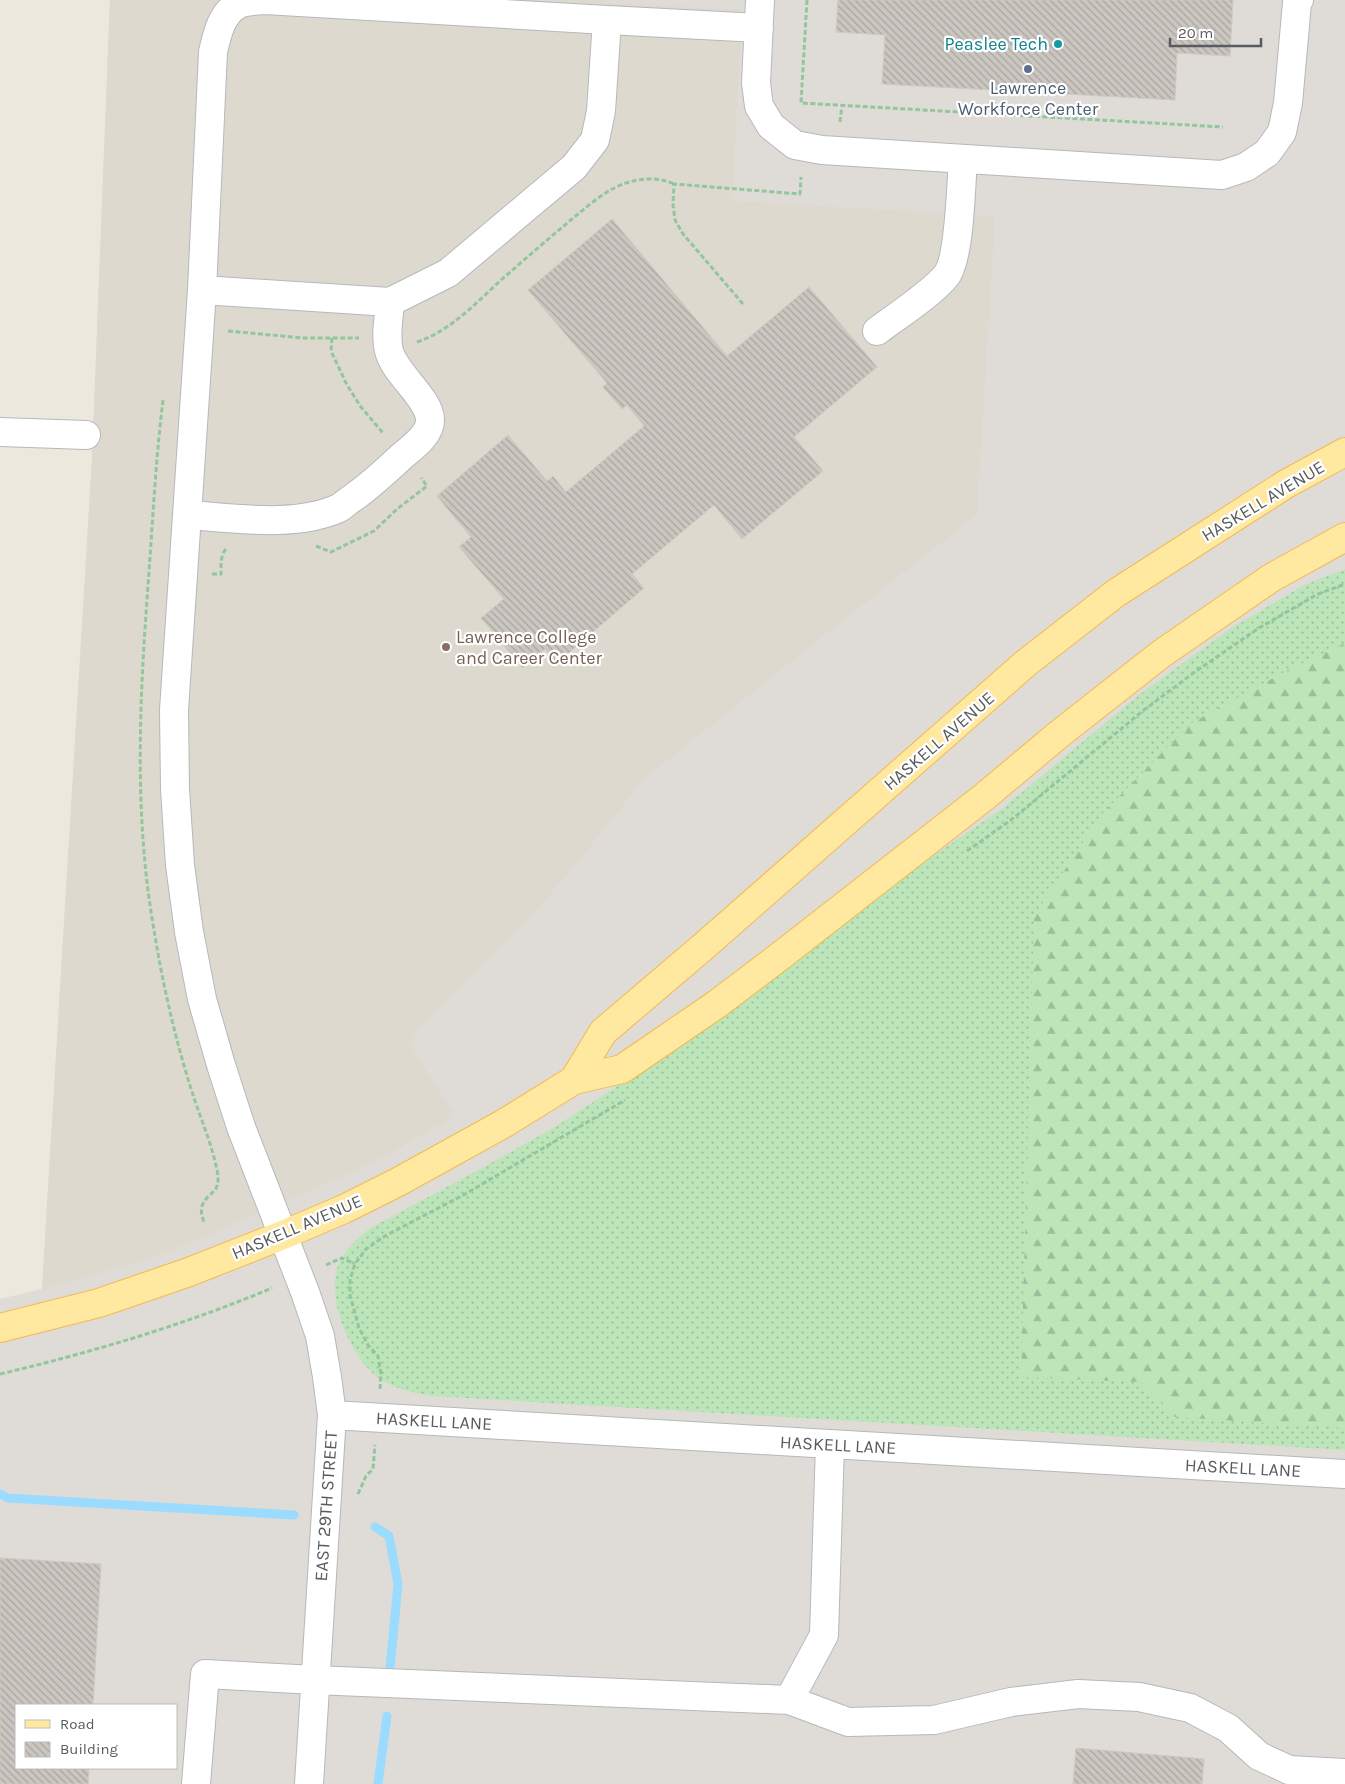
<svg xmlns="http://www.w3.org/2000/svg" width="1345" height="1784" viewBox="0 0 1345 1784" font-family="Karla,sans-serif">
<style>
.industrial{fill:#dfdbd6;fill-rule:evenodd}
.education{fill:#ded9cf}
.grass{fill:url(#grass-dots)}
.forest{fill:url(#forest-firs)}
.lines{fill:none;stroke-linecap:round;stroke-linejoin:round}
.stream{stroke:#9bdbff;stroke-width:9}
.building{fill:url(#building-back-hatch);stroke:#d0c9bd}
.minor-casing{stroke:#b5b8bc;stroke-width:30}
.major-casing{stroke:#f4b94f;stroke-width:30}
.path{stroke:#92c69d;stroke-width:3;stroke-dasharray:5 2.5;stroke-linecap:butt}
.minor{stroke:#fff;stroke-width:28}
.major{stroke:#ffe9a0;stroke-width:28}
.culture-dot{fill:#0f9aa8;stroke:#fff;stroke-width:2}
.service-dot{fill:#5c6f8a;stroke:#fff;stroke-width:2}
.education-dot{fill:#8d6e63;stroke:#fff;stroke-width:2}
.labels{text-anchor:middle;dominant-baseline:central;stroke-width:4.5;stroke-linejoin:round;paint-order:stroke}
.culture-label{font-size:18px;fill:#0d838f;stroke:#fff;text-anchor:end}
.service-label{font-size:18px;fill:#4e5e75;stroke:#fff}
.street-label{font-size:18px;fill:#585c60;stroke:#fff}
.education-label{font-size:18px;fill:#785e54;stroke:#fff;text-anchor:start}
</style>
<defs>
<pattern id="grass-dots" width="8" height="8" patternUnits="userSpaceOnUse" patternTransform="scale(1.25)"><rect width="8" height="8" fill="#bde5ba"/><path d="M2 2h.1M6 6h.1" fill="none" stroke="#9cbd9b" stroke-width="1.8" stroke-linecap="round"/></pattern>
<pattern id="forest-firs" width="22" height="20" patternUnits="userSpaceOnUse" patternTransform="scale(1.25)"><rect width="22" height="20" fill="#bde5ba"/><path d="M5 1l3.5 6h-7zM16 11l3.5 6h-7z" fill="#9cbd9b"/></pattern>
<pattern id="building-back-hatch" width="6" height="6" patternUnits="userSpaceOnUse" patternTransform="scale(1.25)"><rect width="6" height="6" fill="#cbc6c0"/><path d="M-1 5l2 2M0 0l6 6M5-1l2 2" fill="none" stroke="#a8a49f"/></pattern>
</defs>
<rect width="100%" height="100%" fill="#ece8de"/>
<path class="industrial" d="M 110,0 L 1345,0 L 1345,1784 L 0,1784 L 0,1299 L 42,1289 L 92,460 ZM 16,1705 L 176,1705 L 176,1768 L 16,1768 Z"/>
<path class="education" d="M 110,0 L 605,0 L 606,3 L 742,10 L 732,201 L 995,216 L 977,514 L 644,779 L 567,875 L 507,942 L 417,1030 L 410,1044 L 455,1116 L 390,1153 L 354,1171 L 191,1243 L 136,1263 L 42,1289 L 92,460 Z"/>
<path class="grass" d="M 1345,569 L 1345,1450 L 432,1396 C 412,1392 391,1389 375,1375 C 349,1353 325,1297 339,1263 C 346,1248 357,1239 369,1229 L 484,1167 L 555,1127 L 665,1055 L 870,899 L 1003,808 L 1139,695 L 1230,629 L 1304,585 Z"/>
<path class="forest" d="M 1345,643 L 1345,1428 L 1175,1417 L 1141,1382 L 1021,1377 L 1034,916 L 1102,814 L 1190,724 L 1284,672 Z"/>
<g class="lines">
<path class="stream" d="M 0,1494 L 8,1498 L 294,1515
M 375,1527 L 389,1536 L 398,1584 L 390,1669
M 378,1784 L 387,1716"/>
</g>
<path class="building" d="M 838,0 L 1233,0 L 1230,56 L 1177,53 L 1175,100 L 882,84 L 885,35 L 836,32 Z
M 612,219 L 727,356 L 809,287 L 877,367 L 794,437 L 823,471 L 742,539 L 714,505 L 632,574 L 644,588 L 557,663 L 545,649 L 523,668 L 481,618 L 504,599 L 459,547 L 471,537 L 437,496 L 508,435 L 547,481 L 553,476 L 566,492 L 644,426 L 627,405 L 622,409 L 603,387 L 607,383 L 528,290 Z
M 0,1558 L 101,1564 L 93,1705 L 16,1705 L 16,1768 L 89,1768 L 88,1784 L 0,1784 Z
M 1076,1748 L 1204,1759 L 1202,1784 L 1073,1784 Z"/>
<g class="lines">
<defs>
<path id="minor" d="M 264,0 C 256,1 246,1 239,4 C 221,13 217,35 213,52 L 202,290 L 174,710 L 175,789 L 180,865 L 189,932 L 202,999 L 221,1065 L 241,1127 L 305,1292 L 320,1336 L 327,1377 L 332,1415 L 309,1784
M 760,0 L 756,83 L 759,106 L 771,126 L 795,145 L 822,150 L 1222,175 L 1246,167 L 1267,153 L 1282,132 L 1288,103 L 1297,3 L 1299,0
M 607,20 L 759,28
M 202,290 L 390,302 L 448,273 L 574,167 L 595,140 L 601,111 L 607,20 L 265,0
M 877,331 C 897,316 931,294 946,276 C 960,259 961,183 963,159
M 0,432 L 86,435
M 188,515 C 235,518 295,528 339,508 C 344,505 349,500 354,497 C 371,485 386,471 401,457 C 411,448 431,435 430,419 C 429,398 395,374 389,351 C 385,336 389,318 390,302
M 332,1415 L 1345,1474
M 789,1700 L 848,1722 L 934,1720 L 1011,1702 L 1078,1694 L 1139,1697 L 1190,1708 L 1228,1728 L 1259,1756 L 1289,1770 L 1345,1773
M 196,1784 L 205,1674 L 315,1680 L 789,1700 L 824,1635 L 830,1444"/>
<path id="major" d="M 574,1080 L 603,1032 L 704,946 L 1026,663 L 1116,593 L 1286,484 L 1345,452
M 0,1328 L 99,1303 L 189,1272 L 283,1235 L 344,1209 L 398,1182 L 503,1124 L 574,1080 L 622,1069 L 717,1004 L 779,957 L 984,797 L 1058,735 L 1161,654 L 1271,578 L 1345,537"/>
</defs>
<use href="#minor" class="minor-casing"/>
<use href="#major" class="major-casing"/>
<path class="path" d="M 807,0 L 801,103 L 1223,127
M 840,122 L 842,105
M 743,304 L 683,234 L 675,220 L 673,205 L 674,184 L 800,194 L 801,177
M 228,331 L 304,338 L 359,338
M 332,338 L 331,351 L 347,385 L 361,407 L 383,433
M 417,342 C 450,331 475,304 500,281 C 524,260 548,239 572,219 C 588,206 605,190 626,183 C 641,178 660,177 674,184
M 163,400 C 156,457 153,515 149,572 C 140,693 133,810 154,930 C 163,986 176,1043 194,1098 C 202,1122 212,1145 217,1170 C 222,1195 208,1190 202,1206 C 200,1212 203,1218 204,1223
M 316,546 L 331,552 L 374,531 L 397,509 L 427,486 L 421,478
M 212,574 L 221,574 C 221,566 220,554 227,548
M 967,851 L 1011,820 L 1144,710 L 1192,674 L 1259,628 L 1318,594 L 1345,584
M 326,1265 L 342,1258 L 355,1264
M 0,1374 C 93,1352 184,1325 272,1288
M 380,1389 L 381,1374 L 378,1356 L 368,1345 L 359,1328 L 350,1295 L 350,1279 L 355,1264 L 366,1249 L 385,1236 L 467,1193 L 625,1100
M 358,1494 L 366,1476 L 373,1469 L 375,1445"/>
<use href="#minor" class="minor"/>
<use href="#major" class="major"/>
</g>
<circle class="culture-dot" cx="1058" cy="44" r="5"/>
<circle class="service-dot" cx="1028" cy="69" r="5"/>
<circle class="education-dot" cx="446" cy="647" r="5"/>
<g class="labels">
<g class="culture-label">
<text x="1048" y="44">Peaslee Tech</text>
</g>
<g class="service-label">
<text x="1028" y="88">Lawrence<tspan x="1028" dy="21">Workforce Center</tspan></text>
</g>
<g class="street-label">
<text transform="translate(1263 501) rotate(-31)">HASKELL AVENUE</text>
<text transform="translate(939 741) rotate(-41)">HASKELL AVENUE</text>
<text transform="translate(297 1227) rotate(-23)">HASKELL AVENUE</text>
<text transform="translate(434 1421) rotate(3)">HASKELL LANE</text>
<text transform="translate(838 1445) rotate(3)">HASKELL LANE</text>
<text transform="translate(1243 1468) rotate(3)">HASKELL LANE</text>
<text transform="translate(326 1506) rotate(-86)">EAST 29TH STREET</text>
</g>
<g class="education-label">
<text x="456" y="637">Lawrence College<tspan x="456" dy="21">and Career Center</tspan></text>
</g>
</g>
<rect x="15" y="1704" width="162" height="65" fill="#ffffff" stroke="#bcbebf"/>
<rect x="25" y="1720" width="25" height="8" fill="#ffe9a0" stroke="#bcbebf"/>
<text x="60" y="1729" font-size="15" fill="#585c60">Road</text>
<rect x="25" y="1742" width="25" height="15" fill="url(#building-back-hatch)" stroke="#bcbebf"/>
<text x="60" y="1754" font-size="15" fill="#585c60">Building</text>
<path d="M1170 38v8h91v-8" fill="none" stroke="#585c60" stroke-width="2.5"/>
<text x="1178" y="38" font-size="15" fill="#585c60" stroke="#ffffff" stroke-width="4" paint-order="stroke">20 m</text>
</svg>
